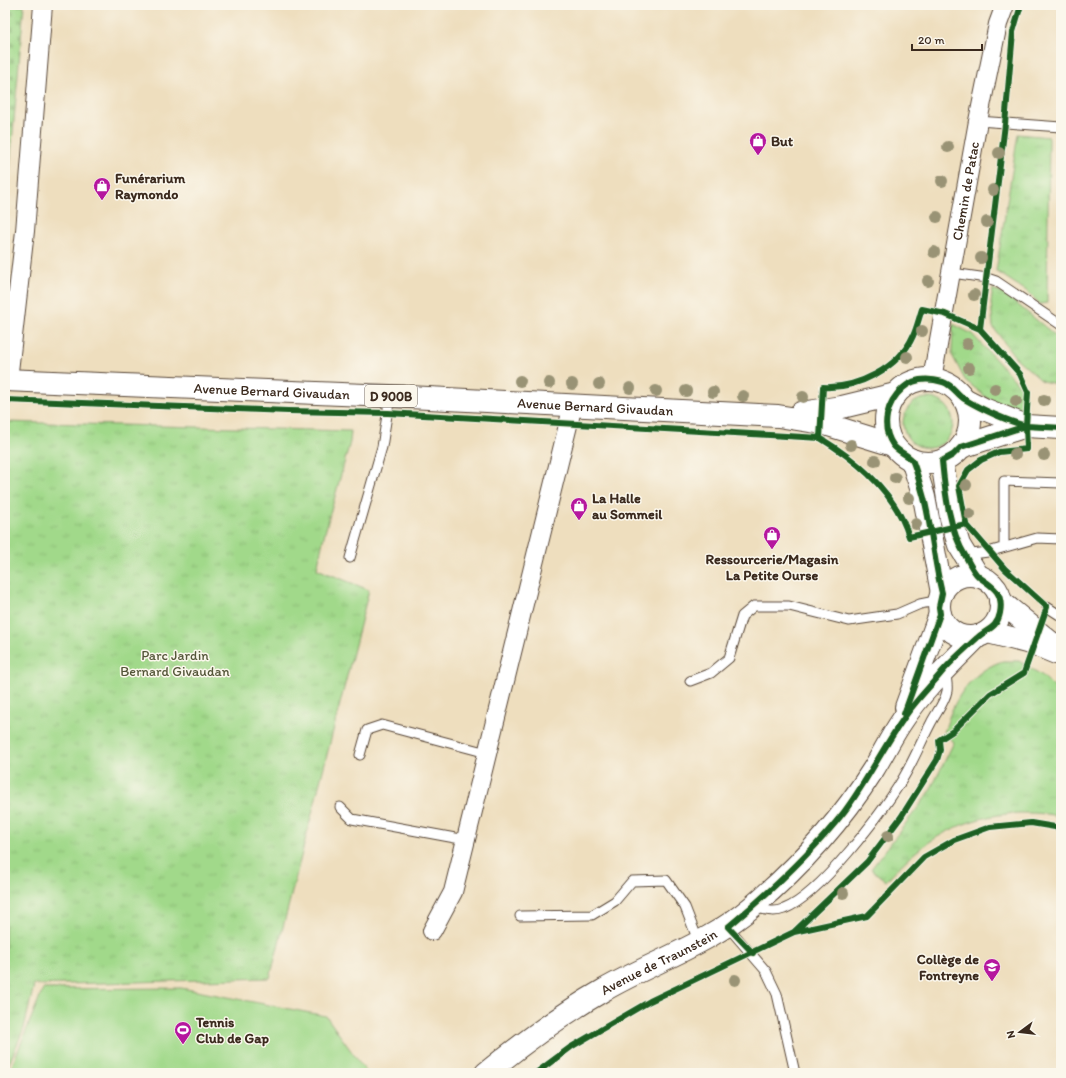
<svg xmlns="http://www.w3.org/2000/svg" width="1066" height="1078" viewBox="0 0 1066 1078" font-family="Itim,sans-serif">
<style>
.grass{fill:url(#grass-tufts);stroke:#6e8254}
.cemetery{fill:url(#cemetery-stones);stroke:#6e8254}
.pitch{fill:#a1d98a;stroke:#6e8254}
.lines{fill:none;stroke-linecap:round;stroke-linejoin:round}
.service-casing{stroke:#564536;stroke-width:11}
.minor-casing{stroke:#564536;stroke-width:20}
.tertiary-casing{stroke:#564536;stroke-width:24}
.primary-casing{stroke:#564536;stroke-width:24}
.service{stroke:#fff;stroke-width:9}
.minor{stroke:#fff;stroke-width:18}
.tertiary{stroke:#fff;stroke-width:22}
.primary{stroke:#fff;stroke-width:22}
.cycleway-casing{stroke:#fbf7ec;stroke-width:8}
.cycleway{stroke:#1b5e20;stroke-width:6}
.tree{fill:#999375}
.labels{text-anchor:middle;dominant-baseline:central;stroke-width:3;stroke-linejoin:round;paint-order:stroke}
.shield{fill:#fbf7ec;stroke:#75685c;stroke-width:1}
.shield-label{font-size:13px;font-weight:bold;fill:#3b2a1e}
.poi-label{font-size:14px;font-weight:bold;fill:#3b2a1e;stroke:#fbf7ec;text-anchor:start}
.street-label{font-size:14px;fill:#3b2a1e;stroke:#fbf7ec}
.park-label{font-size:14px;fill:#545639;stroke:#fbf7ec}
</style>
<defs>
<pattern id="grass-tufts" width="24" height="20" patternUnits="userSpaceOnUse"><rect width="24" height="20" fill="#a1d98a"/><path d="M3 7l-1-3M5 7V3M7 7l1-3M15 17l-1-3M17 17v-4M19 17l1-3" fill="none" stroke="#8cba77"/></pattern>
<pattern id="cemetery-stones" width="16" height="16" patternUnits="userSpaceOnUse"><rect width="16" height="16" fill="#a1d98a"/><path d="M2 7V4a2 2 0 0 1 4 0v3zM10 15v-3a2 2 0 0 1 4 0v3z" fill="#8cba77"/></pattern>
</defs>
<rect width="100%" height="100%" fill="#fbf7ec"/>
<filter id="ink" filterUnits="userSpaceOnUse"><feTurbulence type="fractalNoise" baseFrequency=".025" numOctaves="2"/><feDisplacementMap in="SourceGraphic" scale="8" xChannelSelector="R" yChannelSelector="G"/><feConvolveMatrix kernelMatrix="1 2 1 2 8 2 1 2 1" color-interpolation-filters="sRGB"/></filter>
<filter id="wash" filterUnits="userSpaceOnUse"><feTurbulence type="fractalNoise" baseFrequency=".012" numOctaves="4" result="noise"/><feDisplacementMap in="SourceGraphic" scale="16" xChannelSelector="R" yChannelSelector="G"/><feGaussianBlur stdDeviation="0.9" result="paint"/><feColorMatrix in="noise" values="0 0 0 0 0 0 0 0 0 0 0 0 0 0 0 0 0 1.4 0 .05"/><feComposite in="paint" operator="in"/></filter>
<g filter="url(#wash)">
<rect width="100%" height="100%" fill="#eedebe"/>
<path class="grass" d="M 1018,134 L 1049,137 L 1047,303 L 1040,304 L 1028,292 L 996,271 Z
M 993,289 L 1006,295 L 1061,340 L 1061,385 L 1042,381 L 1015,357 L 993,327 L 991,302 Z
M 953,324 L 972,334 L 1022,388 L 1024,409 L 1001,406 L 987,398 L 965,380 L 952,355 Z
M903 423a25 25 0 1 1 50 0a25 25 0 1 1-50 0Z
M 5,422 L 351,431 L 350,442 L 324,536 L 317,569 L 369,590 L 270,978 L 34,985 L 24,1028 L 5,1073 Z
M 1003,661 L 1019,661 L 1043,676 L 1061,694 L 1061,817 C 1047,813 1033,813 1018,813 C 963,816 922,840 886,881 L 871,869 L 929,793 L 954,742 L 944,733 C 952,702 970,671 1003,661 Z"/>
<path class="cemetery" d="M 5,5 L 24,5 L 5,224 Z"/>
<path class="pitch" d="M 181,988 L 326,1016 L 367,1073 L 9,1073 L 43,989 Z"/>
</g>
<g filter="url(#ink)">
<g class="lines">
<defs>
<path id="service" d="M 978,121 L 1061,127
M 952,273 L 987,278 L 996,281 L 1061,325
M 1004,547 L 1004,481 L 1061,483
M 965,555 L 988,552 L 1037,538 L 1061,539
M 350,558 L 382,447 L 390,396
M 1047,607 L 1061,616
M 690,681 L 711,673 L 729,658 L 742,616 L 754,606 L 789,606 L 849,621 L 897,614 L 920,604 L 940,600
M 360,755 L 367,730 L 382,725 L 487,753
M 340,807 L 352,819 L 466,840
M 755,907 C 764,910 774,913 784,909 C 819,896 882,813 902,780 C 913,762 921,742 931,723 C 936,713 945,702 947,691 C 948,685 946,678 946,673
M 520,916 L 592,915 L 615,901 L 632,881 L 666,880 L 685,907 L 699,943
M 728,927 L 766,971 L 777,994 L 795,1073"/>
<g id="minor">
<path id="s1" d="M 932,379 L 978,121 L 998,24 L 1005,5"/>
<path d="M 8,380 L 25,231 L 43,5"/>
<path d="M 432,931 L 453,892 L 573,405"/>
</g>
<g id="tertiary">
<path d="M 912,460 L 924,497 L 942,593"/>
<path d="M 942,461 L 951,518 L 959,545 L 978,576"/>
<circle cx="970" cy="606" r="31"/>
<path d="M 1000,601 L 1061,651"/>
<path d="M 988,632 L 1034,644 L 1056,653"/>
<path d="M 906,707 L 940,614"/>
<path id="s2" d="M 486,1073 C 523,1043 562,1014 604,990 C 654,961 709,944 753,906 C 799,867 841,821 873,770 C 883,754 891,737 902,721 C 922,690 952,662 978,636"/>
</g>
<g id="primary">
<circle cx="928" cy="421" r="42"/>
<path id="s3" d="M 5,380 L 390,396 L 778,416 L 822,423 L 893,445"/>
<path d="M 964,399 L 984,409 L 1026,426 L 1061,428"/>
<path d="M 801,413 L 842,407 L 896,394"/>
<path d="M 961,447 L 1026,426"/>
</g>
</defs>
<use href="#service" class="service-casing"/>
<use href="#minor" class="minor-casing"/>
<use href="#tertiary" class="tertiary-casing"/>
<use href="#primary" class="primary-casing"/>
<use href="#service" class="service"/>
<use href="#minor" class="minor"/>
<use href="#tertiary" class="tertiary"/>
<use href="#primary" class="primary"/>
<defs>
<path id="cycleway" d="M 980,329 L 1005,124 L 1013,32 L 1021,5
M 5,400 L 288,411 L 388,413 L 820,438 C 858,461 896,493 909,537 L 966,524
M 904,714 L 940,614 L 939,607 L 942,593 C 934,562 932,529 924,498 C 922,491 915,465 912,460 C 907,454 898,452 893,445 C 880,426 887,402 903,388 C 914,378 929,378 943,382 C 953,385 957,395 966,400 C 981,409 1011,423 1028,426 C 1038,427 1050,427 1061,428
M 794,932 L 867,862 L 901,817 L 937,760 L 940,750 L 939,740 L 953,731 L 990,694 L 1024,673 L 1047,607 L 1005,569 L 966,524 L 959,486 L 968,470 L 981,460 L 999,452 L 1027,449 L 1026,426 L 1028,392 L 1020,374 L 980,329 L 945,314 L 922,309 C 919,318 917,327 913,336 C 899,368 857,389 823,387 L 820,438
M 753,953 L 728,927 C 770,892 810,855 844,812 C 866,783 881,751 902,721 C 913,703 929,688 942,672 C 952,660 965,649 977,638 C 986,629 997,629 1000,613 C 1004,592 992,586 979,577 C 974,573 969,563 966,557 C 949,530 945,492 942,461 L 953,455 L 961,447 L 1026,426
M 536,1073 L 571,1047 L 650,1001 L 794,932 L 867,916 L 924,857 L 954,840 L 990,827 L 1031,823 L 1061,828"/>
</defs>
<use href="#cycleway" class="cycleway-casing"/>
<use href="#cycleway" class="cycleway"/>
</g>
<g class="tree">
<circle cx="948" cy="147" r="6"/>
<circle cx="999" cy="153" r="6"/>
<circle cx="942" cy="181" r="6"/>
<circle cx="993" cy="190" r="6"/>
<circle cx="937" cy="217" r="6"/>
<circle cx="987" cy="222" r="6"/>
<circle cx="934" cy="252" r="6"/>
<circle cx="981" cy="258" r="6"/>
<circle cx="928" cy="281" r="6"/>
<circle cx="974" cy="295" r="6"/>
<circle cx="922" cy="331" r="6"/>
<circle cx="967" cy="344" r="6"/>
<circle cx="907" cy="357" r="6"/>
<circle cx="969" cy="368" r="6"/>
<circle cx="520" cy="381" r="6"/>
<circle cx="549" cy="383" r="6"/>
<circle cx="572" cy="384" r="6"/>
<circle cx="599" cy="384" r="6"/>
<circle cx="630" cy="388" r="6"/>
<circle cx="995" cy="389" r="6"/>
<circle cx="656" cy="391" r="6"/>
<circle cx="686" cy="391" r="6"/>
<circle cx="713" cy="392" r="6"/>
<circle cx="743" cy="396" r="6"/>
<circle cx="803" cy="397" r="6"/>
<circle cx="1044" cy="400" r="6"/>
<circle cx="1016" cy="401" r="6"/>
<circle cx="851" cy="445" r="6"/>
<circle cx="1015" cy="454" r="6"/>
<circle cx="1044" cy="455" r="6"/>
<circle cx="875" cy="461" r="6"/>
<circle cx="895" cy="478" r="6"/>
<circle cx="966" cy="485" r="6"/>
<circle cx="909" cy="498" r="6"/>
<circle cx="970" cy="514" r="6"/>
<circle cx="916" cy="524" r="6"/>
<circle cx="888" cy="836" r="6"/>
<circle cx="843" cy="893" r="6"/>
<circle cx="735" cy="980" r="6"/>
</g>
</g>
<defs>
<symbol id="shop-pin" viewBox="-11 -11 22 30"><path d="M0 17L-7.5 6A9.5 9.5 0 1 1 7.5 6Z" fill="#b5179e" stroke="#fbf7ec"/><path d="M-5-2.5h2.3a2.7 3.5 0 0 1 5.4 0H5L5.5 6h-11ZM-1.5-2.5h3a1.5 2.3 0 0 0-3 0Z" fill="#fff"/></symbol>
<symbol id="school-pin" viewBox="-11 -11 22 30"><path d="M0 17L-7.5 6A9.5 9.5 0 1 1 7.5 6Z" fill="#b5179e" stroke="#fbf7ec"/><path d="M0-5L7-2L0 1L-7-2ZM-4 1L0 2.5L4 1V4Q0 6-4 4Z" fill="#fff"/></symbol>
<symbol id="stadium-pin" viewBox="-11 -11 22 30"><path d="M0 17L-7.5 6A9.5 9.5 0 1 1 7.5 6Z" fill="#b5179e" stroke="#fbf7ec"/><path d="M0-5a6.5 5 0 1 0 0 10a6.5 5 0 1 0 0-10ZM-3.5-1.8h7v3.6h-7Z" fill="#fff"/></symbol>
</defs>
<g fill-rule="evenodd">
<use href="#shop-pin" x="748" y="131" width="20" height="27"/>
<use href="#shop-pin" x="92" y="176" width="20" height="27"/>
<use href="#shop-pin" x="569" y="496" width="20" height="27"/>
<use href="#shop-pin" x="762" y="525" width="20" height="27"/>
<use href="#school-pin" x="982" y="957" width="20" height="27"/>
<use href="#stadium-pin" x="173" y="1020" width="20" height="27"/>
</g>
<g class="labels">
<rect class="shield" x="365" y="385" width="52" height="22" rx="3"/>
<g class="shield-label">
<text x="391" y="396">D 900B</text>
</g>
<g class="poi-label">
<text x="771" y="141">But</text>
<text x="115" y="178">Funérarium<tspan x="115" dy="16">Raymondo</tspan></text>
<text x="592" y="498">La Halle<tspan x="592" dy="16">au Sommeil</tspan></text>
<text x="772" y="559" text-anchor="middle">Ressourcerie/Magasin<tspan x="772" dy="16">La Petite Ourse</tspan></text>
<text x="979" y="959" text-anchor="end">Collège de<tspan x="979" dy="16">Fontreyne</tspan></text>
<text x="196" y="1022">Tennis<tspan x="196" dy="16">Club de Gap</tspan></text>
</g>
<g class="street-label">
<text stroke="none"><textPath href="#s1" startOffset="191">Chemin de Patac</textPath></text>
<text stroke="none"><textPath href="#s3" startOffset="267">Avenue Bernard Givaudan</textPath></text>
<text stroke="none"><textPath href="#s3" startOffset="591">Avenue Bernard Givaudan</textPath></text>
<text stroke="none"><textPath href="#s2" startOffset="206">Avenue de Traunstein</textPath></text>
</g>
<g class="park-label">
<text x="175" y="655">Parc Jardin<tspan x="175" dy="16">Bernard Givaudan</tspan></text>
</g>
</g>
<rect width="1066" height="1078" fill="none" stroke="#fbf7ec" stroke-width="20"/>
<g transform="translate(1020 1032) rotate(255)" stroke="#fbf7ec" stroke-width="3" paint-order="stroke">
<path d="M0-3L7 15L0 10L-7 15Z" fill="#3b2a1e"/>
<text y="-6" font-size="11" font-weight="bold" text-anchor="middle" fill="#3b2a1e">N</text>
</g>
<path d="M912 44v6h70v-6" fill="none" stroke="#3b2a1e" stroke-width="2"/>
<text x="918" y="44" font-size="12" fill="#3b2a1e" stroke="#fbf7ec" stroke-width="3" paint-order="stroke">20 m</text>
</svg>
